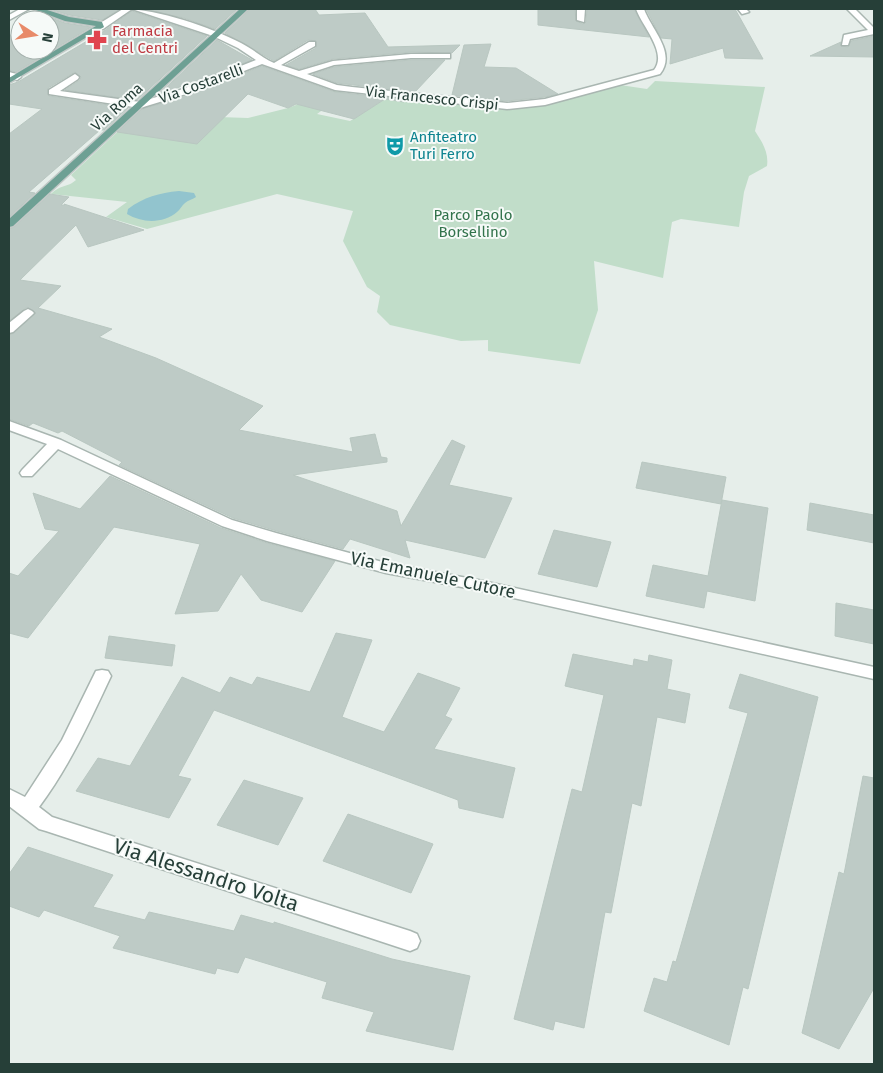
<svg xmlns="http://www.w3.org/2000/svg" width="883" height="1073" viewBox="0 0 883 1073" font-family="'Fira Sans',sans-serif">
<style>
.green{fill:#c1ddc9}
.water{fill:#92c4ce}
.building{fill:#becbc6;stroke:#b9c7c1}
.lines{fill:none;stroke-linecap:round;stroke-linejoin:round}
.minor-casing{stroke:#a9b6b1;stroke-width:3}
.major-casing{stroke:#c2c9c7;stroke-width:3}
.minor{fill:#fff;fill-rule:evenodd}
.major{fill:#6ea094;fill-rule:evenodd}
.labels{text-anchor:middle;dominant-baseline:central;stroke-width:4;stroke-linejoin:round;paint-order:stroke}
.far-health-label{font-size:15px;fill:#be3a42;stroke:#f6faf8;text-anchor:start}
.far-street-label{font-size:15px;fill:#263f38;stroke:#f6faf8}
.far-culture-label{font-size:15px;fill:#0d838f;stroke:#f6faf8;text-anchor:start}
.far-park-label{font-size:15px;fill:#32734c;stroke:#f6faf8}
.street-label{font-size:18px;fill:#263f38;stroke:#f6faf8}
.near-street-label{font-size:21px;fill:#263f38;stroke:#f6faf8}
</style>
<rect width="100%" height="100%" fill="#e6eeea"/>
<path class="green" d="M 655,81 L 765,87 L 755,131 C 762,142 769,152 767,166 L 749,176 L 744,192 L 739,227 L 681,219 L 672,222 L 663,278 L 594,261 L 598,310 L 580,364 L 488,351 L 488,340 L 461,341 L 390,325 L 377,312 L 380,296 L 367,287 L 343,241 L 353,211 L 277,194 L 147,229 L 106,217 L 127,202 L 51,194 C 61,184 67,188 76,180 L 71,175 L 141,110 L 174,99 L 219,117 L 248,118 L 288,108 L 334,91 L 346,93 L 317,114 L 350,121 L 390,96 L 407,100 L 408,98 L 425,100 L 427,103 L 435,104 L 441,102 L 505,110 L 548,105 L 620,85 L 647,89 Z"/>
<path class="water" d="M 179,191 L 194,193 L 196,197 C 192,200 188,200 185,203 C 182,205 180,210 177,212 C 163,224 142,223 127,214 L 128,209 C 144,197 159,193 179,191 Z"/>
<path class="building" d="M 55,9 L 120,9 L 102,20 L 69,15 L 53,10 Z
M 142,9 L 237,9 L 215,29 L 184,18 Z
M 250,9 L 315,9 L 319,15 L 365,13 L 388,47 L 460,45 L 452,53 L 411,52 L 333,59 L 299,69 L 286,65 L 316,48 L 316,41 L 308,40 L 274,61 L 225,33 Z
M 538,9 L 575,9 L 576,21 L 583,24 L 586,22 L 587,9 L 634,9 L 649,37 L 538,25 Z
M 646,9 L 735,9 L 763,59 L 725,58 L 723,48 L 670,64 L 672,39 L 661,38 Z
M 132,11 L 207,36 L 137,100 L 65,90 L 80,80 L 81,77 L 75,72 L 48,88 L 49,96 L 128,108 L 104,130 L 100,130 L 29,192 L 35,193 L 9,217 L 9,134 L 42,109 L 9,104 L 9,85 L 18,82 L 104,31 Z
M 43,15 L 65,23 L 91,27 L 16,72 L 9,70 L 9,36 L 20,30 L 14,29 L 20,26 L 20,50 L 50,50 L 50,20 L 32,20 Z
M 874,36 L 874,57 L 810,56 L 841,42 L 841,46 L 848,47 L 851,41 Z
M 217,40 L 252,60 L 158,95 Z
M 491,44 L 484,67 L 516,68 L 558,94 L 545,97 L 507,101 L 452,95 L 464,45 Z
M 411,60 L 445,60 L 415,92 L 337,83 L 313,74 L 334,67 Z
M 262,66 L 335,92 L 407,100 L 404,102 L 385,99 L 354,119 L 296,104 L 288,108 L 248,94 L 197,144 L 117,132 L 142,109 L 187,96 Z
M 50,194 L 69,197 L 61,205 L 65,205 L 64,204 L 144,230 L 88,247 L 76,225 L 20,280 L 61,286 L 38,308 L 112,329 L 99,337 L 156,358 L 263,406 L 239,430 L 353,452 L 350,438 L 375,434 L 381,457 L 387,458 L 387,462 L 293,475 L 397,511 L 401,526 L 452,440 L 465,446 L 449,485 L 512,498 L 485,558 L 405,540 L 410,558 L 350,539 L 343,549 L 277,531 L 233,518 L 119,465 L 122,462 L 62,431 L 58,433 L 33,423 L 29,426 L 9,419 L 9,335 L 14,333 L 36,313 L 27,307 L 9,321 L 9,229 L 14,227 Z
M 642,462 L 726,477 L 721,504 L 636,488 Z
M 110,476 L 221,528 L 267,543 L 335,561 L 302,612 L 261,600 L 241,574 L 218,611 L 175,614 L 200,544 L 114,527 L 28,638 L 9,633 L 9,573 L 18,576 L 59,531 L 45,529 L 33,493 L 80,509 Z
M 722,500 L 768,508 L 755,601 L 707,591 L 704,608 L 646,596 L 653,565 L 708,576 Z
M 810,503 L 874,515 L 874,543 L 807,530 Z
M 554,530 L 611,542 L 597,587 L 538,574 Z
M 836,603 L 874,610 L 874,644 L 835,636 Z
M 336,633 L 372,640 L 342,717 L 384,732 L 418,673 L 460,688 L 445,716 L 452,719 L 434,749 L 515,768 L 503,818 L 459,808 L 458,800 L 214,710 L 178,776 L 191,779 L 169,818 L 76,791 L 98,758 L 130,766 L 182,677 L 220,693 L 230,677 L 252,685 L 257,677 L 310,692 Z
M 109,636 L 175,645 L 172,666 L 105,658 Z
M 573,654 L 633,666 L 634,659 L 648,662 L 649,655 L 672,660 L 667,689 L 690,694 L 685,723 L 657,717 L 641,806 L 632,803 L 611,913 L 605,912 L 584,1028 L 555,1021 L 553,1030 L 514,1019 L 572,789 L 582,792 L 604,695 L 565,686 Z
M 740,674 L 818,697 L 748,989 L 743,987 L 729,1045 L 644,1011 L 654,978 L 667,982 L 673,961 L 676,962 L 748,713 L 729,708 Z
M 863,776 L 874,778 L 874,988 L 839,1049 L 802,1033 L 839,872 L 844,874 Z
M 244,780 L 303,798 L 278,845 L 217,825 Z
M 348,814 L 433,844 L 411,893 L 323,861 Z
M 28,847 L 113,875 L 93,907 L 145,920 L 149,912 L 234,931 L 241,915 L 274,924 L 274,922 L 392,959 L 470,976 L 453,1050 L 366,1031 L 374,1012 L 322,998 L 327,982 L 245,957 L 238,973 L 217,968 L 215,974 L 113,948 L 120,936 L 44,910 L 39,917 L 9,906 L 9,874 Z"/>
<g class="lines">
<defs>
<path id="minor" d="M 20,9 L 29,9 L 9,20 L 9,15 Z
M 123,9 C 158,9 210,27 241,43 C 253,49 262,58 274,63 L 309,42 L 315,42 L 315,46 L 281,65 L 299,71 L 333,61 L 411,54 L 450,54 L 450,58 L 411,58 L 334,65 L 307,74 L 337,85 L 352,87 L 507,103 L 545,99 L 654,70 C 668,53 642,26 636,9 L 644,9 C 651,29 677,53 660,74 L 545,105 L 507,109 L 335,90 L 262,64 L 186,94 L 140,108 L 49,94 L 49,90 L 75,74 L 79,77 L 78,79 L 60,91 L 140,102 L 180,90 L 256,60 L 238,48 L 213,36 L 132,9 L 103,29 L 97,29 L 97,25 Z
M 577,9 L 585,9 L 584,22 L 577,20 Z
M 738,9 L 746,9 L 749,12 L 742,14 Z
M 847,9 L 855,9 L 874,28 L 874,34 L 850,39 L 848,45 L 842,45 L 844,35 L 868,30 Z
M 9,72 L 20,75 L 21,77 L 17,80 L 9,77 Z
M 28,309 L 32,311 L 34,313 L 32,315 L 13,332 L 9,333 L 9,323 L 24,311 Z
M 9,421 L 61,440 L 232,520 L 276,533 L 386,563 L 478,580 L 874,667 L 874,679 L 478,590 L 386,573 L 267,541 L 222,526 L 58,449 L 32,476 L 22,476 L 20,473 L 22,470 L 47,444 L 9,430 Z
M 102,670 L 108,671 L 111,676 C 90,721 69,767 39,807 L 52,817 L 410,931 L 417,934 L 420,941 L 417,948 L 410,951 L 46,831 L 39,829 L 9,806 L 9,789 L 25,797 L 62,740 L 96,671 Z"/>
<path id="major" d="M 33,9 L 44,9 L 69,17 L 102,22 L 104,27 L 9,83 L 9,78 L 96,26 L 65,21 Z
M 240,9 L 248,9 L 13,226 L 9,227 L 9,219 Z"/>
</defs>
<use href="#minor" class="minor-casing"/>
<use href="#major" class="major-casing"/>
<use href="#minor" class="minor"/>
<use href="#major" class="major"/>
</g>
<defs>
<symbol id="pharmacy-bare" viewBox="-9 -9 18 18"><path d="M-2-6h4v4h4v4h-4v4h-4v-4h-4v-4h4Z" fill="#e0444e" stroke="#f6faf8" stroke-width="2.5" paint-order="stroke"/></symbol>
<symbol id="theatre-bare" viewBox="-9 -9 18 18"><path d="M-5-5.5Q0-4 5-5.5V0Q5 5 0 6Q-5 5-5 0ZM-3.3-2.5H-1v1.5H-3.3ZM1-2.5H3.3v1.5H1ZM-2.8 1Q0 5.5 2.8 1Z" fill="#0f9aa8" stroke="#f6faf8" stroke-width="2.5" paint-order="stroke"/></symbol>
</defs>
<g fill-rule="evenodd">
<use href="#pharmacy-bare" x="83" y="26" width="28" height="28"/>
<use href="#theatre-bare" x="381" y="132" width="28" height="28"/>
</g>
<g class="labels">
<g class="far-health-label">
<text x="112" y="31">Farmacia<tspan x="112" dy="17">del Centri</tspan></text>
</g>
<g class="far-street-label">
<text transform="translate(201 84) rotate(-20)">Via Costarelli</text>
<text transform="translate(432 98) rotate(6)">Via Francesco Crispi</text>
<text transform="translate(117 107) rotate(-42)">Via Roma</text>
</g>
<g class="far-culture-label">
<text x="410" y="137">Anfiteatro<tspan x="410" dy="17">Turi Ferro</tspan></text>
</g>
<g class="far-park-label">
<text x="473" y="215">Parco Paolo<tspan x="473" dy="17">Borsellino</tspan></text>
</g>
<g class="street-label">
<text transform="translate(433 575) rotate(12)">Via Emanuele Cutore</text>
</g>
<g class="near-street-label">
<text transform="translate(206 875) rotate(18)">Via Alessandro Volta</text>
</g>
</g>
<rect width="883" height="1073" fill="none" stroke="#263f38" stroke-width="20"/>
<g transform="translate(35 35) rotate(102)"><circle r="24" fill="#f6faf8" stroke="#a3afab"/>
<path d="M0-4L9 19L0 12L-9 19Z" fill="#e88a69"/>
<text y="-8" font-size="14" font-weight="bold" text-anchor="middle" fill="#263f38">N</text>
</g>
</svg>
